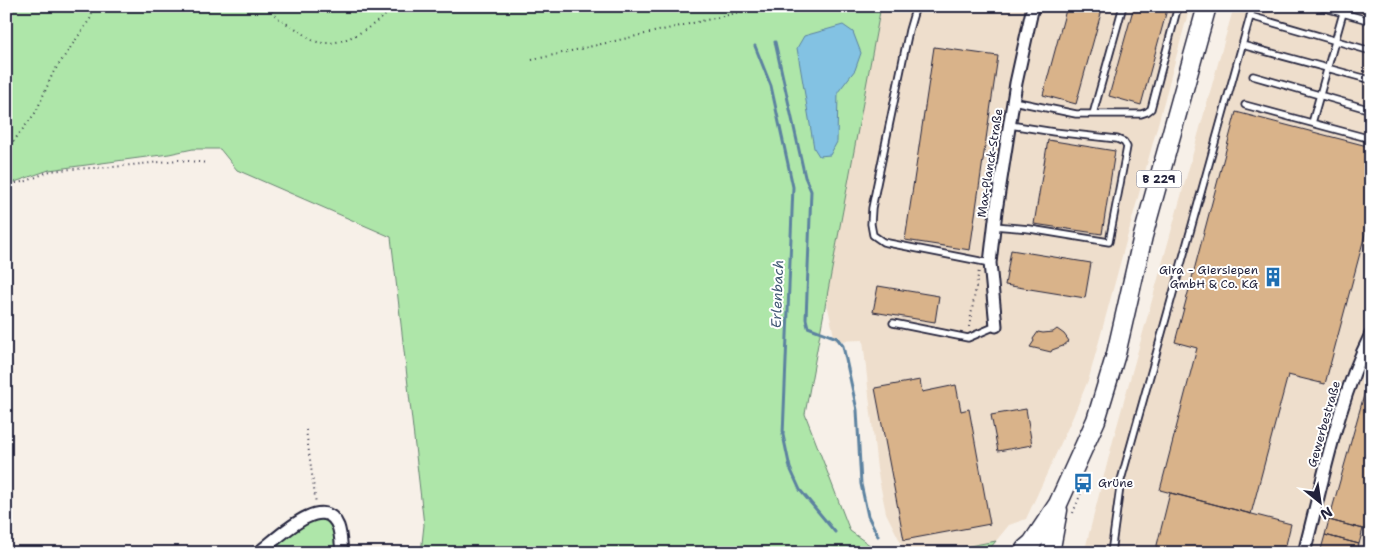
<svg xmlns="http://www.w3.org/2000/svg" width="1377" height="559" viewBox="0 0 1377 559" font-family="'Shantell Sans',sans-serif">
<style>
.built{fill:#eedecc}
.green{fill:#aee6a9;stroke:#688472}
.water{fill:#83c2e3;stroke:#5c82a0}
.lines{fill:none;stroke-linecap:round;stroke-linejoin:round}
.stream{stroke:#5c82a0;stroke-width:3}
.building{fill:#d9b38a;stroke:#22223b}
.service-casing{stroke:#22223b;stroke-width:9}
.minor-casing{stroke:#22223b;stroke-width:15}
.primary-casing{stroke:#22223b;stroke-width:21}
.path{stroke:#22223b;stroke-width:2;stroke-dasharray:1 4;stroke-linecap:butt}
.service{stroke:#fff;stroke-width:5.5}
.minor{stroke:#fff;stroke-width:11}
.primary{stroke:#fff;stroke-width:18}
.labels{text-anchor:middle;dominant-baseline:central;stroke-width:4;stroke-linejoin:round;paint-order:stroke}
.shield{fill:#fff;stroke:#646476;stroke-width:1}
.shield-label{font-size:11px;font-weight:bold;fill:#22223b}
.street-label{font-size:12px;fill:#22223b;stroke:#fff}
.poi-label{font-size:12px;fill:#22223b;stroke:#fff;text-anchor:end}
.water-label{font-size:14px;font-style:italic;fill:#445a76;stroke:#fff}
</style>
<rect width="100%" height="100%" fill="#f7f0e8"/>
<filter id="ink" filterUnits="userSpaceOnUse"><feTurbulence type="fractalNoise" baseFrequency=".02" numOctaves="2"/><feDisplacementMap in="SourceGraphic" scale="10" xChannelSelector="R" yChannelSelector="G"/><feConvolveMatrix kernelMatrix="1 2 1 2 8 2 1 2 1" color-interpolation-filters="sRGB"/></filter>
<g filter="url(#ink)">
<path class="built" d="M 881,6 L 1190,6 L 1089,378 L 1072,419 L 1026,519 L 1009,525 L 986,553 L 906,553 L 886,513 L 877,469 L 863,340 L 835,341 L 826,298 Z
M 1234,6 L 1371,6 L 1371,553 L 1084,553 L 1115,433 Z"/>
<path class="green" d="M 6,6 L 881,6 L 805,414 L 850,531 L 881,553 L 421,553 L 424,525 L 391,237 L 237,170 L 220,149 L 193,149 L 169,154 L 49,170 L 9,184 L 6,201 Z
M 314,517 L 327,520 L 334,529 L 338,553 L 263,553 Z
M 996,541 L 986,553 L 932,553 Z"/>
<path class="water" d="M 843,25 L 853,32 L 861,53 L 855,70 L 838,92 L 837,142 L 830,155 L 819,156 L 814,148 L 797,48 L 804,36 Z"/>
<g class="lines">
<path class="stream" d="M 775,42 L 805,177 L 811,191 L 806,319 L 808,327 L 837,338 L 843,346 L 857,410 L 861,484 L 868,516 L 878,536
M 755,46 L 771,86 L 793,187 L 783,435 L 790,468 L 800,490 L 835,532
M 849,548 L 853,553"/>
</g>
<path class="building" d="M 1067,6 L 1103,6 L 1076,104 L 1043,95 Z
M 1134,6 L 1168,6 L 1141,105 L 1109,96 Z
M 934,47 L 998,56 L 970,250 L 905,240 Z
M 1236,112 L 1371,147 L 1371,212 L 1325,384 L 1288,375 L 1251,514 L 1160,490 L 1197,348 L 1175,342 Z
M 1048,140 L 1115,151 L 1102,234 L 1034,224 Z
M 1011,250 L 1091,263 L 1085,298 L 1005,285 Z
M 878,286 L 939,296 L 935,322 L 873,312 Z
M 1057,329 L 1064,334 L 1069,341 L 1063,346 L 1052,350 L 1051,352 L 1030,347 L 1034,341 L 1033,339 L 1038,332 L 1043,333 L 1053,332 Z
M 1371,370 L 1371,531 L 1329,520 Z
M 920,380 L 922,392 L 956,385 L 961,411 L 969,409 L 990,524 L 904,540 L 875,388 Z
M 1026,409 L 1032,445 L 998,451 L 991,415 Z
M 1170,493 L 1291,524 L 1284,553 L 1155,553 Z
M 1329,520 L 1363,529 L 1359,544 L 1325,535 Z
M 1325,535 L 1359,544 L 1356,553 L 1320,553 Z"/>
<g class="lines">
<defs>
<path id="service" d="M 916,6 L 909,30 L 872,208 L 871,224 L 873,235 L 883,242 L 990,263
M 1318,6 L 1371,21
M 1250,16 L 1371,51
M 1242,45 L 1371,80
M 1253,76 L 1371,110
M 1013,101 L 1076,114 L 1141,114 L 1147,112 L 1151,109 L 1178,6
M 1245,105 L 1371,139
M 1093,114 L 1123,6
M 1312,123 L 1345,6
M 994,226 L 1030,229 L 1109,242 L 1127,147 L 1124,142 L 1117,139 L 1054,132 L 1010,125
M 893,323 L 968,338 L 996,326
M 1111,553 L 1121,480 L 1253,6"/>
<path id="minor" d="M 996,326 L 990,263 L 996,211 L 1016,83 L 1033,6
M 258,553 C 275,541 323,490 338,526 C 341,534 341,544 342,553
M 1304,553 C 1323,481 1338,400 1371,334"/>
<path id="primary" d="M 1025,549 L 1032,543 L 1058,504 L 1096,420 L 1116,354 L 1143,236 L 1207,6
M 1050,553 L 1058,510"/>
</defs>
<use href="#service" class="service-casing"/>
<use href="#minor" class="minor-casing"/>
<use href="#primary" class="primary-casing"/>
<path class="path" d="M 270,6 C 276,21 285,22 298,30 C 304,33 309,39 314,41 C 342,51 377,23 396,6
M 532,60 L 767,6
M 6,154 L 6,151 L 36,112 L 53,73 L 90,19 L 93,6
M 6,164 L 11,184 L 6,215
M 11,184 L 27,181 L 50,171 L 71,169 L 113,167 L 179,160 L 208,163
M 969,327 L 979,270
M 306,430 L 316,504
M 1073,513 L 1089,473"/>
<use href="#service" class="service"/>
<use href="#minor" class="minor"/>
<use href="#primary" class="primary"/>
</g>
</g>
<defs>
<symbol id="building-bare" viewBox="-9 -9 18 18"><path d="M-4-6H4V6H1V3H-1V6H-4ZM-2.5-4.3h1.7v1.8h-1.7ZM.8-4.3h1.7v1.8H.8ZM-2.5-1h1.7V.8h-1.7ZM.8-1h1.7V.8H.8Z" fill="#1f6fb2" stroke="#fff" stroke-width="2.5" paint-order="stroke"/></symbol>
<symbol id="bus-bare" viewBox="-9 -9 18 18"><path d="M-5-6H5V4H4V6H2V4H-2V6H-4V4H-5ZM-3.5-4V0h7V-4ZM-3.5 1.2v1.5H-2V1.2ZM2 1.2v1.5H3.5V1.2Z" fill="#1f6fb2" stroke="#fff" stroke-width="2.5" paint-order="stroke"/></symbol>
</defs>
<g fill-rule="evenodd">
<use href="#building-bare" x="1259" y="263" width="28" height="28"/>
<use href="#bus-bare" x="1069" y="469" width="28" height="28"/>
</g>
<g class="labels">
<rect class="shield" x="1136.5" y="170.5" width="45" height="17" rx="4"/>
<g class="shield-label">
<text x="1159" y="179">B 229</text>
</g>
<g class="street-label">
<text transform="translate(990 163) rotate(-81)">Max-Planck-Straße</text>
<text transform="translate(1324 424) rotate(-74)">Gewerbestraße</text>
</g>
<g class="poi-label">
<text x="1258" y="270">Gira - Giersiepen<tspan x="1258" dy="14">GmbH &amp; Co. KG</tspan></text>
<text x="1098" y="483" text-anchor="start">Grüne</text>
</g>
<g class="water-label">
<text transform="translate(777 294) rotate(-88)">Erlenbach</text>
</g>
</g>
<rect width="1377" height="559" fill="none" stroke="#fff" stroke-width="25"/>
<rect x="12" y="12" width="1352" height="534" fill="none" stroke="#22223b" stroke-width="2" filter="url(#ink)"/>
<g transform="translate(1320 502) rotate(150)" stroke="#ffffff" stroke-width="4" paint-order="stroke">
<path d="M0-4L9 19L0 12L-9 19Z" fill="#22223b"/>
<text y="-8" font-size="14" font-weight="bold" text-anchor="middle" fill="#22223b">N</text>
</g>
</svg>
